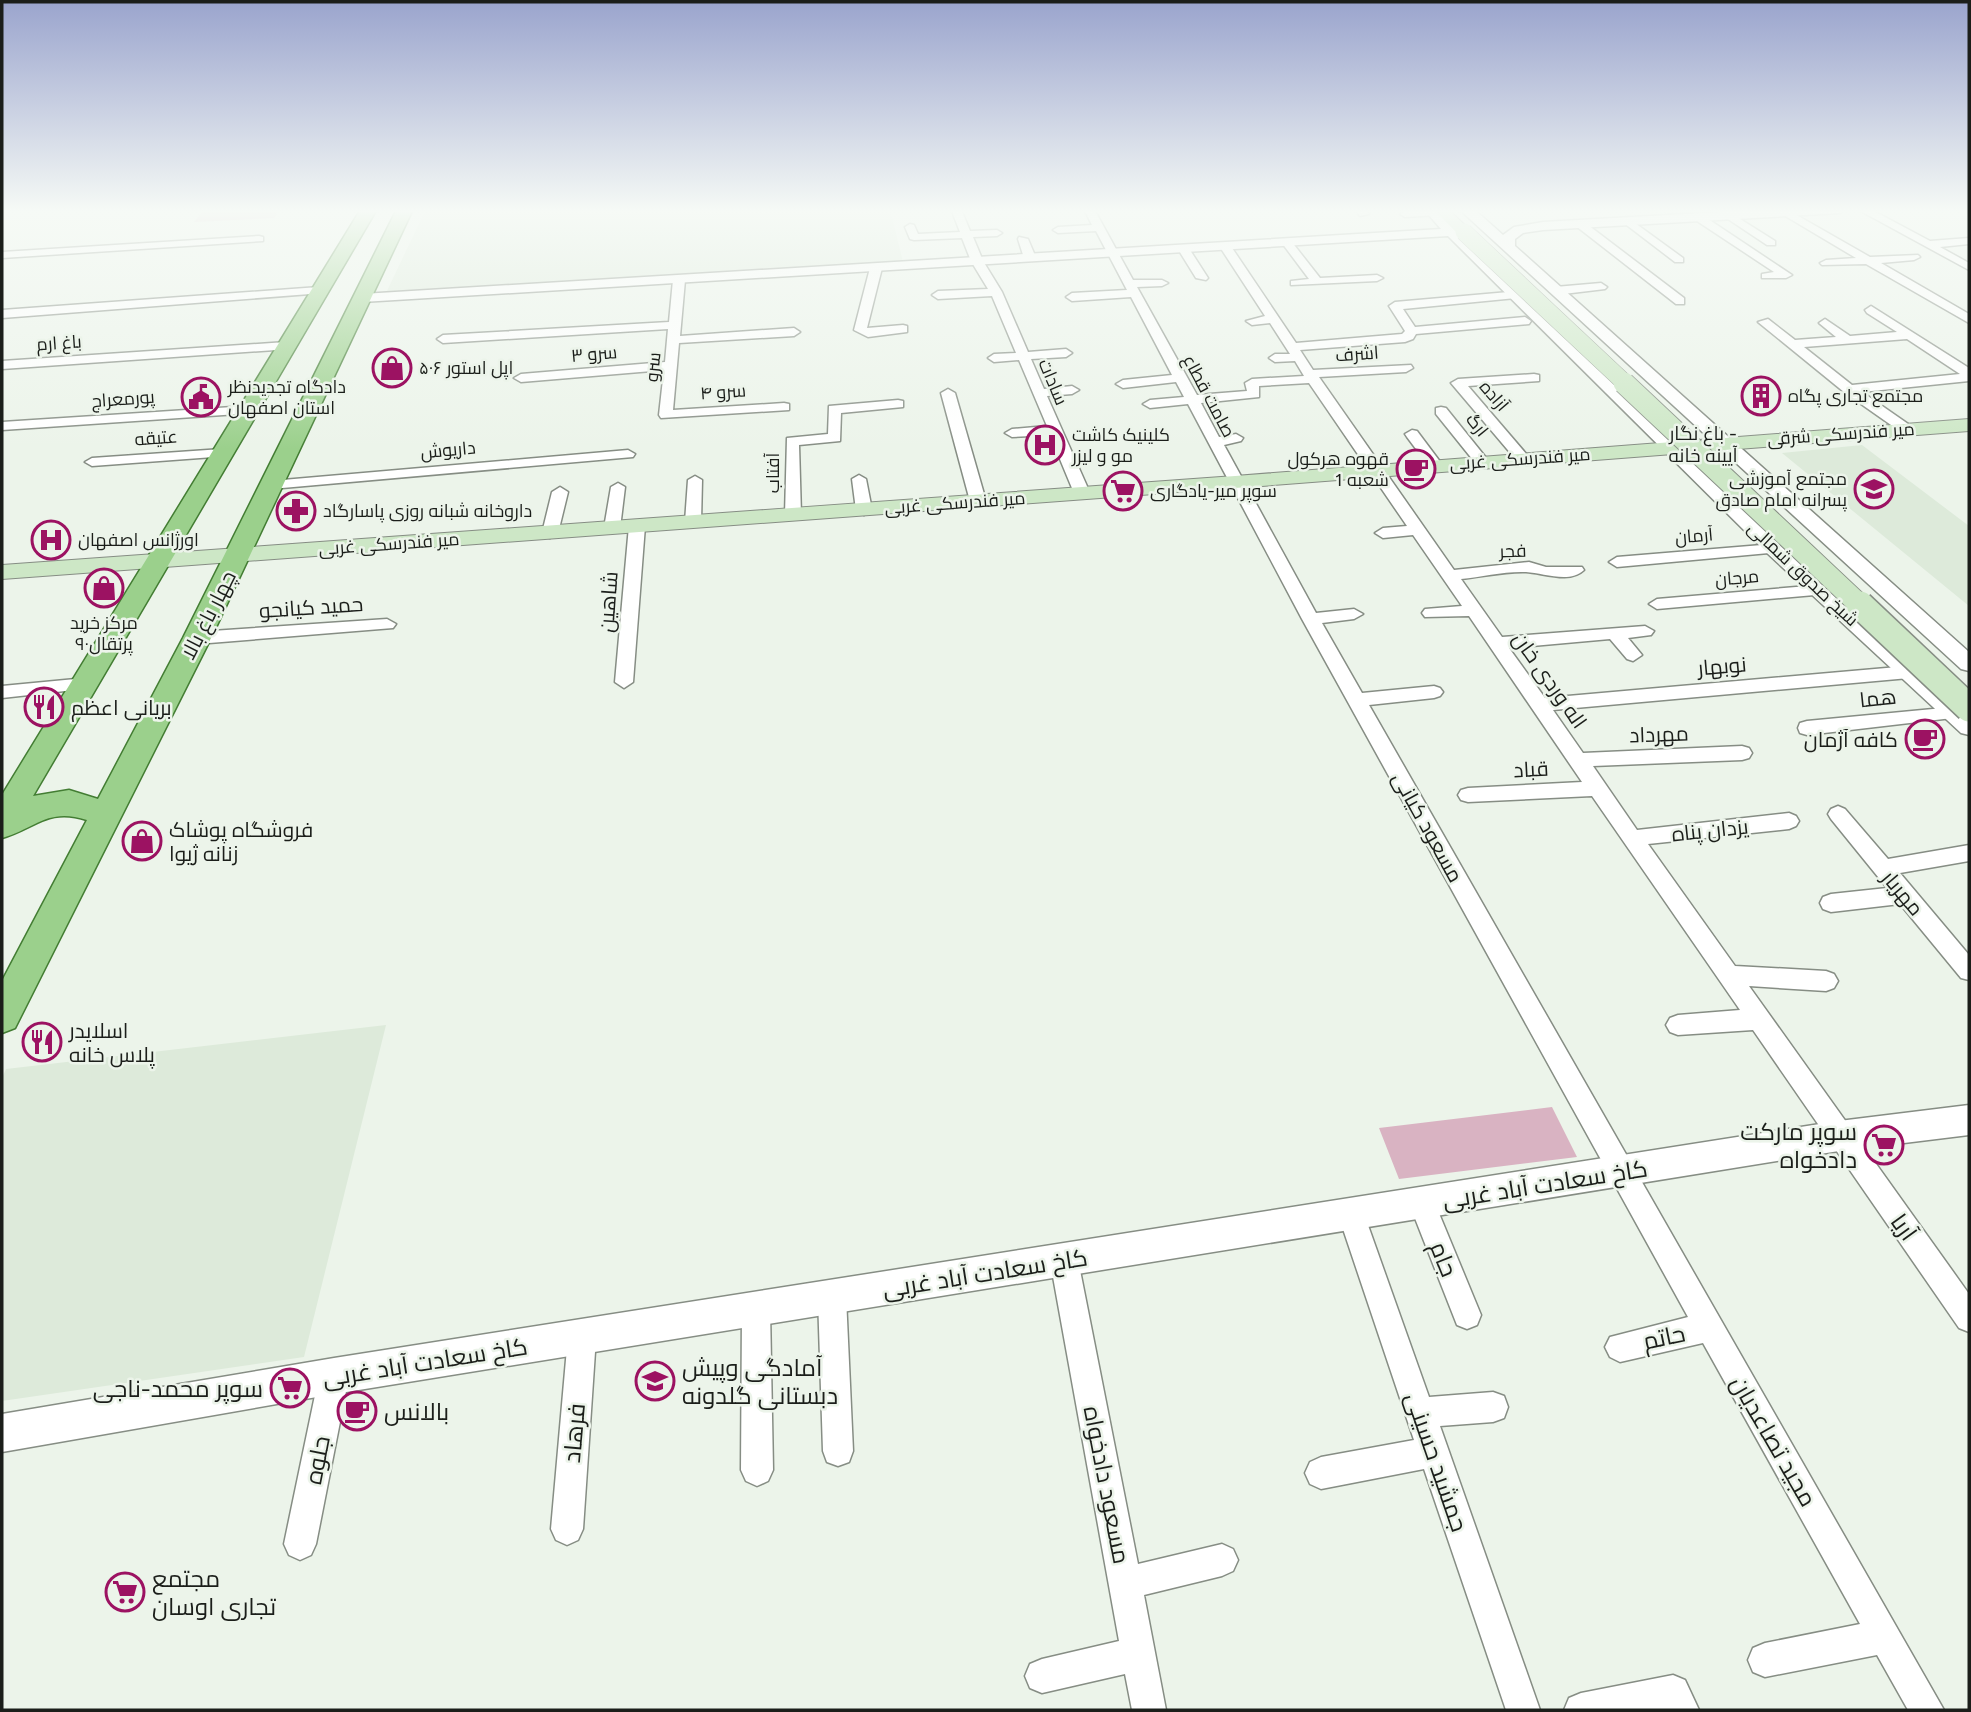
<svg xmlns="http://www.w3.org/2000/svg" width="1971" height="1712" viewBox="0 0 1971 1712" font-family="Figtree,Cairo,sans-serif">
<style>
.built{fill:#ddeada}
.green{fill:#d9b3c2}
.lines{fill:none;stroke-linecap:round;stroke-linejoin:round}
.minor-casing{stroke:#868d84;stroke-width:3}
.tertiary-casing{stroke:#868d84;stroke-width:3}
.secondary-casing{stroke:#868d84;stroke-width:2}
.primary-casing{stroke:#437d33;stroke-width:3}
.minor{fill:#fff;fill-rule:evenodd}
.tertiary{fill:#fff;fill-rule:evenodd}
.secondary{fill:#cde7c6;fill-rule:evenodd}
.primary{fill:#9bd08c;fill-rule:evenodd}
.secondary-bridge-far2-casing{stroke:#868d84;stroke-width:18;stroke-linecap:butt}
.secondary-bridge-far1-casing{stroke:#868d84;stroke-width:23;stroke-linecap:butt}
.secondary-bridge-casing{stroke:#868d84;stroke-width:30;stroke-linecap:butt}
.secondary-bridge-far2{stroke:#cde7c6;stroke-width:17}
.secondary-bridge-far1{stroke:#cde7c6;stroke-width:21}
.secondary-bridge{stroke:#cde7c6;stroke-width:27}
.labels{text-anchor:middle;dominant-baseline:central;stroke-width:5;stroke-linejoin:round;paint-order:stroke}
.far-street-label{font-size:18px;fill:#1b1e1a;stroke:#ecf4ea}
.far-poi-label{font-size:18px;fill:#1b1e1a;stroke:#ecf4ea;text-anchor:start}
.far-neighbourhood-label{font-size:19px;fill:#1b1e1a;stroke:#ecf4ea}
.street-label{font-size:21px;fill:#1b1e1a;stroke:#ecf4ea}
.poi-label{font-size:21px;fill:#1b1e1a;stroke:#ecf4ea;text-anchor:start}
.near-poi-label{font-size:24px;fill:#1b1e1a;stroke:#ecf4ea;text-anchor:start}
.near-street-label{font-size:24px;fill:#1b1e1a;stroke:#ecf4ea}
</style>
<rect width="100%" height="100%" fill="#ecf4ea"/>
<path class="built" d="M 426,209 L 890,209 L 903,262 L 385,295 Z
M 1862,445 L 1969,526 L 1969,606 L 1782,453 Z
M 386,1025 L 304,1357 L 2,1401 L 2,1078 L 6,1069 Z"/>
<path class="green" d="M 205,209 L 280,209 L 274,218 L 194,222 Z
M 1552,1107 L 1577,1157 L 1399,1179 L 1379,1128 Z"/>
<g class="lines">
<defs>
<path id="minor" d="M 951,209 L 961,209 L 970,231 L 997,230 L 1002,233 L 997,236 L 973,237 L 983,261 L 1002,292 L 1028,352 L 1066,349 L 1072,353 L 1066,357 L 1031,359 L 1044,389 L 1072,386 L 1079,390 L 1072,394 L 1047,396 L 1090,493 L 1087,496 L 1077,496 L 1074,493 L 1050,435 L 1012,437 L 1005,433 L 1012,429 L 1047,426 L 1019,360 L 994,362 L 988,358 L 994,354 L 1016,353 L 992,296 L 938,299 L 932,295 L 938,291 L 988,289 L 971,261 L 962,238 L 914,240 L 910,239 L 905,227 L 910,224 L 914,225 L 918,234 L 960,232 Z
M 1084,209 L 1094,209 L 1133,280 L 1162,280 L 1168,283 L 1162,286 L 1137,287 L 1197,395 L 1247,391 L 1245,383 L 1252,379 L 1304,376 L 1295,361 L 1275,362 L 1269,358 L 1275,354 L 1290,354 L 1270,323 L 1252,325 L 1246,321 L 1265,316 L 1220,247 L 1222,245 L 1230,245 L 1296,343 L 1402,334 L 1405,331 L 1389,306 L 1395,302 L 1520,291 L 1522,294 L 1516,298 L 1403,309 L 1415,327 L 1525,317 L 1531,321 L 1529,324 L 1416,334 L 1413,339 L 1405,342 L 1300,350 L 1313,370 L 1411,365 L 1413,368 L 1406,372 L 1319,377 L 1454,570 L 1529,562 L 1546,567 L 1582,567 L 1584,570 C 1570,584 1543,573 1526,572 C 1505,571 1482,577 1461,579 L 1502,637 L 1645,626 L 1654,631 L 1651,635 L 1628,638 L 1642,655 L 1633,661 L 1627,659 L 1610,639 L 1509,648 L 1545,698 L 1909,666 L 1918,672 L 1909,678 L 1553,710 L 1583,753 L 1742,746 L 1749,748 L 1752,753 L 1749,758 L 1742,760 L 1593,766 L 1637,830 L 1789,813 L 1796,816 L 1799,821 L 1796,826 L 1789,829 L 1648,844 L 1735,966 L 1826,971 L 1834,974 L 1838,981 L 1834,988 L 1826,991 L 1749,986 L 1969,1294 L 1969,1332 L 1959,1328 L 1753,1030 L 1678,1035 L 1670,1032 L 1666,1025 L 1670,1018 L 1678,1015 L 1740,1010 L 1592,796 L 1468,802 L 1461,800 L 1458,795 L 1461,790 L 1468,788 L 1582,782 L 1469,616 L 1425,617 L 1422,613 L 1425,609 L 1462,606 L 1413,535 L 1383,538 L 1375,533 L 1383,528 L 1407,526 L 1309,383 L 1259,386 L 1259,397 L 1201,403 L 1219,437 L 1236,434 L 1243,438 L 1241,441 L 1224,445 L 1316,613 L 1354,609 L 1363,614 L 1354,619 L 1322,623 L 1362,693 L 1434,686 L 1440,688 L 1443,692 L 1440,696 L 1434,698 L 1369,705 L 1944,1710 L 1908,1710 L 1877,1655 L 1765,1677 L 1753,1672 L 1748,1660 L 1753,1648 L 1765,1643 L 1860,1624 L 1703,1343 L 1620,1362 L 1610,1357 L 1605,1347 L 1610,1337 L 1688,1317 L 1302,619 L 1188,404 L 1150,408 L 1143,404 L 1150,400 L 1184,397 L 1176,382 L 1123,388 L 1116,384 L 1123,380 L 1172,375 L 1131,297 L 1072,301 L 1066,297 L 1072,293 L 1127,290 L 1096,231 L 1058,233 L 1053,230 L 1058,227 L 1092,225 Z
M 1355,209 L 1365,209 L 1369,214 L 1360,216 Z
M 1786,209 L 1870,257 L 1918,255 L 1920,257 L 1914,260 L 1881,263 L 1969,314 L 1969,323 L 1866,264 L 1822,265 L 1820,263 L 1826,260 L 1856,258 L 1782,214 L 1782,210 Z
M 1857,209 L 1870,209 L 1930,241 L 1969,238 L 1969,244 L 1940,247 L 1969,263 L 1969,270 Z
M 1434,210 L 1438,211 L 1438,215 L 1405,217 L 1400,214 L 1405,211 Z
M 1729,212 L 1775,241 L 1775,245 L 1767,245 L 1725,217 L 1724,215 Z
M 1694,215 L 1702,215 L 1792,275 L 1786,278 L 1762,278 L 1762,274 L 1774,272 L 1694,219 Z
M 1628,218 L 1683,258 L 1683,262 L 1675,262 L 1624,223 L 1623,221 Z
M 1576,222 L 1584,222 L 1684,298 L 1684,304 L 1676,304 L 1576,226 Z
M 259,236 L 263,237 L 263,241 L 2,258 L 2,252 Z
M 1019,237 L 1028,239 L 1036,258 L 1034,260 L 1024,258 L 1018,239 Z
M 1287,240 L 1291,241 L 1320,278 L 1377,275 L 1383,278 L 1377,281 L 1291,285 L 1291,281 L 1309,279 L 1282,243 Z
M 1184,246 L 1188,247 L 1208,278 L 1206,280 L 1196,278 L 1178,249 Z
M 876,265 L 882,268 L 867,328 L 903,325 L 907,326 L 907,332 L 868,337 L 854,330 L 870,268 Z
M 679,277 L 685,280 L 680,336 L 794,328 L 800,332 L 794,336 L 679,343 L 673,410 L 784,403 L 789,404 L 789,410 L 661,418 L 659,415 L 664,370 L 521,382 L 514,378 L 521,374 L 665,362 L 668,329 L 443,343 L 437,339 L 443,335 L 669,322 L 673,280 Z
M 1601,283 L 1607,287 L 1605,289 L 1555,295 L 1549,291 L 1555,287 Z
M 319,287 L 325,291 L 323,293 L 2,318 L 2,310 Z
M 1871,306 L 1969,368 L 1969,381 L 1862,392 L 1911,426 L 1911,432 L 1901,432 L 1844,392 L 1758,322 L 1768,319 L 1795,340 L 1836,337 L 1819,323 L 1825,319 L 1850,336 L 1897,332 L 1867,313 L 1865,310 ZM 1907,339 L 1960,374 L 1852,385 L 1804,347 Z
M 286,342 L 290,343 L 290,349 L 2,369 L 2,361 Z
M 1534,374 L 1539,375 L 1539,381 L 1468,386 L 1528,456 L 1530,459 L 1523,463 L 1518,462 L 1451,383 L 1458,379 Z
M 948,389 L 955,393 L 986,501 L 983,504 L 978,506 L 970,501 L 941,393 Z
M 898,400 L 903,401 L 903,407 L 841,413 L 840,441 L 799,445 L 801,515 L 798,518 L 788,518 L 785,515 L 787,438 L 828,434 L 829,406 Z
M 248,406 L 255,410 L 253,413 L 2,430 L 2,422 Z
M 1441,407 L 1446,408 L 1487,459 L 1489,462 L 1487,465 L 1477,465 L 1436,414 L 1436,408 Z
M 1412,430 L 1417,431 L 1441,463 L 1443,466 L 1441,469 L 1431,469 L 1407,437 L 1405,434 Z
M 222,449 L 227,450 L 229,453 L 227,456 L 92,466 L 85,462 L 92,458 Z
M 628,450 L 635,454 L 633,457 L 271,489 L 264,485 L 271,481 Z
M 859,475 L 866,479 L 872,510 L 864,515 L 856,510 L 852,479 Z
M 695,476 L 702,480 L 701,522 L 693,527 L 685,522 L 688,480 Z
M 618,483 L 625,487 L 620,528 L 612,533 L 604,528 L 611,487 Z
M 560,487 L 568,492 L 558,533 L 550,538 L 544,536 L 542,533 L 552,492 Z
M 637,521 L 645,526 L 633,682 L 624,688 L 615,682 L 629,526 Z
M 1774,544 L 1780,546 L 1782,549 L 1780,552 L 1617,567 L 1609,562 L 1617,557 Z
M 1820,585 L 1826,586 L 1828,590 L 1826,594 L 1657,609 L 1649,604 L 1657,599 Z
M 387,619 L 396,624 L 393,628 L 197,644 L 188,638 L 197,632 Z
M 86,678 L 92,680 L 95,684 L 92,688 L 2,698 L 2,686 Z
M 1954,707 L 1961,709 L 1963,713 L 1961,717 L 1807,735 L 1800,733 L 1798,728 L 1800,723 L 1807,721 Z
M 1838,806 L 1845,809 L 1888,859 L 1969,845 L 1969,861 L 1900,873 L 1969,955 L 1969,980 L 1961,978 L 1900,904 L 1831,912 L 1823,909 L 1820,903 L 1823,897 L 1831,894 L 1887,888 L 1831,819 L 1828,814 L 1831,809 Z
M 1422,1190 L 1431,1194 L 1481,1315 L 1477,1325 L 1467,1329 L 1457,1325 L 1409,1203 L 1413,1194 Z
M 1351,1201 L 1360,1205 L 1364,1214 L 1429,1397 L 1493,1392 L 1504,1396 L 1508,1407 L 1504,1418 L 1493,1422 L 1440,1426 L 1540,1710 L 1506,1710 L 1424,1469 L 1321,1489 L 1310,1484 L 1305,1473 L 1310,1462 L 1321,1457 L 1414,1440 L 1338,1214 L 1342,1205 Z
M 1064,1246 L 1074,1250 L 1078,1260 L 1138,1564 L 1222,1544 L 1233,1549 L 1238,1560 L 1233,1571 L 1222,1576 L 1144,1595 L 1166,1710 L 1132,1710 L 1125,1674 L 1042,1693 L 1030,1688 L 1025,1676 L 1030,1664 L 1042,1659 L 1119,1641 L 1050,1260 L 1054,1250 Z
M 832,1283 L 842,1287 L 846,1297 L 853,1451 L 849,1462 L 838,1466 L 827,1462 L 823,1451 L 818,1297 L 822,1287 Z
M 756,1295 L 766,1299 L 770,1309 L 773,1470 L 768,1481 L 757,1486 L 746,1481 L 741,1470 L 742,1309 L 746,1299 Z
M 582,1323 L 592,1327 L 596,1337 L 583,1529 L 578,1540 L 567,1545 L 556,1540 L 551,1529 L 568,1337 L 572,1327 Z
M 334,1361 L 344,1366 L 349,1376 L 316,1544 L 311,1555 L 300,1560 L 289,1555 L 284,1544 L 319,1376 L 324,1366 Z
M 1673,1675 L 1685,1680 L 1699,1710 L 1564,1710 L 1569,1698 L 1581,1693 Z"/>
<path id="tertiary" d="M 1428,209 L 1440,209 L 1456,229 L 1781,545 L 1969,714 L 1969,735 L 1961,733 L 1767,553 L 1448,236 L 362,302 L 355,298 L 362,294 L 1441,229 L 1427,213 Z
M 1459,209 L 1474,209 L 1503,235 L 1514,227 L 1543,222 L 1774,209 L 1846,209 L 1840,213 L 1543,230 L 1523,233 L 1515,239 L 1515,246 L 1969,652 L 1969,671 L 1961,669 Z
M 1969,1105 L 1969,1135 L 1839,1151 L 334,1394 L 2,1452 L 2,1414 L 334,1358 L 1839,1121 Z"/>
<path id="secondary" d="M 1433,209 L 1448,209 L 1472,232 L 1469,235 L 1459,235 Z
M 1969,419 L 1969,431 L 1235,488 L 2,579 L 2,565 L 1235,476 Z"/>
<path id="primary" d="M 361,209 L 377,209 L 33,796 L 69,790 L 98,799 L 183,638 L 397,209 L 413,209 L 211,638 L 15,1028 L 2,1033 L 2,981 L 87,820 C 48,807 36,828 2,838 L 2,795 Z"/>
</defs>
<use href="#minor" class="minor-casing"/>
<use href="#tertiary" class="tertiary-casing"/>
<use href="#secondary" class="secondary-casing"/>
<use href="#primary" class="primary-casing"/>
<use href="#minor" class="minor"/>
<use href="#tertiary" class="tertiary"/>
<use href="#secondary" class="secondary"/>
<use href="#primary" class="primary"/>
<defs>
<path id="secondary-bridge-far2" d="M 1464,232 L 1626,384"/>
<path id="secondary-bridge-far1" d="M 1624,383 L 1862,607"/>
<path id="secondary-bridge" d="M 1860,605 L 1969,708"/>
</defs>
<use href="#secondary-bridge-far2" class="secondary-bridge-far2-casing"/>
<use href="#secondary-bridge-far1" class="secondary-bridge-far1-casing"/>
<use href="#secondary-bridge" class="secondary-bridge-casing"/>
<use href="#secondary-bridge-far2" class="secondary-bridge-far2"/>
<use href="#secondary-bridge-far1" class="secondary-bridge-far1"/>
<use href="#secondary-bridge" class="secondary-bridge"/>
</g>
<linearGradient id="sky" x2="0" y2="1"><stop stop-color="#9aa4cd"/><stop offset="0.47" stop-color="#f6faf6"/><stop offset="1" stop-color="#f6faf6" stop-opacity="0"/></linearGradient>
<rect width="1971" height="449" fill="url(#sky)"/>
<defs>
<symbol id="shop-ring" viewBox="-11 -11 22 22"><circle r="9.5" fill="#ecf4ea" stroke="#9c1262" stroke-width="1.5"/><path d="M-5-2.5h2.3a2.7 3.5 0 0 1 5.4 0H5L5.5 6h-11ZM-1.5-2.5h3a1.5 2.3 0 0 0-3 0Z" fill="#9c1262"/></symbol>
<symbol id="building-ring" viewBox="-11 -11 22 22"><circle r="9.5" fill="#ecf4ea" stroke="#9c1262" stroke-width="1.5"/><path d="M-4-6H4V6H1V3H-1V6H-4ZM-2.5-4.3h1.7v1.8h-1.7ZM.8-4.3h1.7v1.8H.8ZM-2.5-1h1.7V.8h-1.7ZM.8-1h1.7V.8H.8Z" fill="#9c1262"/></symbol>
<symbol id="civic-ring" viewBox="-11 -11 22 22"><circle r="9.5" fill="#ecf4ea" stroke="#9c1262" stroke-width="1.5"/><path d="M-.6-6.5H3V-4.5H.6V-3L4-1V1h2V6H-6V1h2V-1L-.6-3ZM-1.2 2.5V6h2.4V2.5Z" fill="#9c1262"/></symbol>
<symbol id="hospital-ring" viewBox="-11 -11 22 22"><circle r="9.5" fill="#ecf4ea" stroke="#9c1262" stroke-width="1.5"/><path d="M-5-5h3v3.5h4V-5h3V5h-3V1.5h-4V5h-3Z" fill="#9c1262"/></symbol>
<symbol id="cafe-ring" viewBox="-11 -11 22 22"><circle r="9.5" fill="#ecf4ea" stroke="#9c1262" stroke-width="1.5"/><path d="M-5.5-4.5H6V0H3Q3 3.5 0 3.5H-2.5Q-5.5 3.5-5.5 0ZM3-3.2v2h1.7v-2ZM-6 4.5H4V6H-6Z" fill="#9c1262"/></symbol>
<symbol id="school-ring" viewBox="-11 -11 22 22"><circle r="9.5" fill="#ecf4ea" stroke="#9c1262" stroke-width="1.5"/><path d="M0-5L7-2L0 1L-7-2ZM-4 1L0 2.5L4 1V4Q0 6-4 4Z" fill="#9c1262"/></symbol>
<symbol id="supermarket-ring" viewBox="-11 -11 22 22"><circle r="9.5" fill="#ecf4ea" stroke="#9c1262" stroke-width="1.5"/><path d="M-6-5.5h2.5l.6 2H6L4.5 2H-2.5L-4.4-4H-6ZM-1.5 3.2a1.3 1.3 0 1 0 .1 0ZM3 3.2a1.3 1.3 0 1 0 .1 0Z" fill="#9c1262"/></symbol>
<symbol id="pharmacy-ring" viewBox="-11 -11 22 22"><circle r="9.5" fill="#ecf4ea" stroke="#9c1262" stroke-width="1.5"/><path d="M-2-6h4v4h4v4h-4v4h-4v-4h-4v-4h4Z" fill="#9c1262"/></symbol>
<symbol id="restaurant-ring" viewBox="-11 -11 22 22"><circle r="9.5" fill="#ecf4ea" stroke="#9c1262" stroke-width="1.5"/><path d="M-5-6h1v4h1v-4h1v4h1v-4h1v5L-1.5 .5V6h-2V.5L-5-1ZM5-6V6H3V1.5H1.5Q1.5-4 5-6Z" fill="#9c1262"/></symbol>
</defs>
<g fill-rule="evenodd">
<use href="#shop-ring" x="370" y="346" width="44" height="44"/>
<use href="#building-ring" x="1739" y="374" width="44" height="44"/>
<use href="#civic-ring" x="179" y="375" width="44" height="44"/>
<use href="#hospital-ring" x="1023" y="423" width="44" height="44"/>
<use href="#cafe-ring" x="1394" y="447" width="44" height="44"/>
<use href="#school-ring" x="1852" y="467" width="44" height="44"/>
<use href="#supermarket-ring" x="1101" y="469" width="44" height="44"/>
<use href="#pharmacy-ring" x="274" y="489" width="44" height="44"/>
<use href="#hospital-ring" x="29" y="518" width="44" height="44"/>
<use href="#shop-ring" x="82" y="566" width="44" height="44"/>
<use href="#restaurant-ring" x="22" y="685" width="44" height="44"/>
<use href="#cafe-ring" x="1903" y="717" width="44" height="44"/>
<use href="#shop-ring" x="120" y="819" width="44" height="44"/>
<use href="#restaurant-ring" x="20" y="1020" width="44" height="44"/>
<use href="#supermarket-ring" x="1862" y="1123" width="44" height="44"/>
<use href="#school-ring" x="633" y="1359" width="44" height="44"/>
<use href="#supermarket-ring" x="268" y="1366" width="44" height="44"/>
<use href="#cafe-ring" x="335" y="1389" width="44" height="44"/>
<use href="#supermarket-ring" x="103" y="1570" width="44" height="44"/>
</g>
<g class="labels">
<g class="far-street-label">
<text transform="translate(59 343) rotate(-4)">باغ ارم</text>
<text transform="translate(594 354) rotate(-5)">سرو ۳</text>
<text transform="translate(1357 354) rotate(-4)">اشرف</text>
<text transform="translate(653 367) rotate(-84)">سرو</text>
<text transform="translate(1053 382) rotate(67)">سادات</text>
<text transform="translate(723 392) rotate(-4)">سرو ۴</text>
<text transform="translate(1209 396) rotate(62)">صامت قطاع</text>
<text transform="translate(1494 396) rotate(49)">آزاده</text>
<text transform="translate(123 399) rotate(-4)">پورمعراج</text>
<text transform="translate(1477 425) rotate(51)">ارگ</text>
<text transform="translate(1841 434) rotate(-4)">میر فندرسکی شرقی</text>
<text transform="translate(156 438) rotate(-4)">عتیقه</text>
<text transform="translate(448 450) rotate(-5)">داریوش</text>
<text transform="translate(1520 459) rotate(-4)">میر فندرسکی غربی</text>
<text transform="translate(773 473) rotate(-90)">آفتاب</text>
<text transform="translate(955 503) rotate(-4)">میر فندرسکی غربی</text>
<text transform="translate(1694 536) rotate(-5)">آرمان</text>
<text transform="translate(389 544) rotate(-4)">میر فندرسکی غربی</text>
<text transform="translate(1513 551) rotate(-2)">فجر</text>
<text transform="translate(1803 574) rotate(43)">شیخ صدوق شمالی</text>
<text transform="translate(1737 578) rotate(-5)">مرجان</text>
</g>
<g class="far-poi-label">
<text x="419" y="368">اپل استور ۵۰۶</text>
<text x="228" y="387">دادگاه تجدیدنظر<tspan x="228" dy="21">استان اصفهان</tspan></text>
<text x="1788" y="396">مجتمع تجاری پگاه</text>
<text x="1072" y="435">کلینیک کاشت<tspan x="1072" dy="21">مو و لیزر</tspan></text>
<text x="1389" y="459" text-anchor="end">قهوه هرکول<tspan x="1389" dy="21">شعبه 1</tspan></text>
<text x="1847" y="479" text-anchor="end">مجتمع آموزشی<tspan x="1847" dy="21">پسرانه امام صادق</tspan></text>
<text x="1150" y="491">سوپر میر-یادگاری</text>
<text x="323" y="511">داروخانه شبانه روزی پاسارگاد</text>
<text x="78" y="540">اورژانس اصفهان</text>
<text x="104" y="623" text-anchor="middle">مرکز خرید<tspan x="104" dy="21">پرتقال۹۰</tspan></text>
</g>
<g class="far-neighbourhood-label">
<text x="1703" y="433">باغ نگار -<tspan x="1703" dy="22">آیینه خانه</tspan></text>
</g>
<g class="street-label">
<text transform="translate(608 602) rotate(-86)">شاهین</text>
<text transform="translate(311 607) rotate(-4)">حمید کیانجو</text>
<text transform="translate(208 615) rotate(-63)">چهار باغ بالا</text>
<text transform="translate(1722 666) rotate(-5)">نوبهار</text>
<text transform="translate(1550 680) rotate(55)">اله وردی خان</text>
<text transform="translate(1878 698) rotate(-6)">هما</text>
<text transform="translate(1659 734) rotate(-2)">مهرداد</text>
<text transform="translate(1531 769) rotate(-3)">قباد</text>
<text transform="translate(1428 827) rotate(61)">مسعود کیانی</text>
<text transform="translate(1710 830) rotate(-6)">یزدان پناه</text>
<text transform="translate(1903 893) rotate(50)">مهریار</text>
</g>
<g class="poi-label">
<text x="71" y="707">بریانی اعظم</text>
<text x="1898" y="739" text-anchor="end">کافه آژمان</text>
<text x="169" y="829">فروشگاه پوشاک<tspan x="169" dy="24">زنانه ژیوا</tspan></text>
<text x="69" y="1030">اسلایدر<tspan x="69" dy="24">پلاس خانه</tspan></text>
</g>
<g class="near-poi-label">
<text x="1857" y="1131" text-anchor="end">سوپر مارکت<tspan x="1857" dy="28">دادخواه</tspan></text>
<text x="682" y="1367">آمادگی وپیش<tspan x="682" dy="28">دبستانی گلدونه</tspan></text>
<text x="263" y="1388" text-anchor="end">سوپر محمد-ناجی</text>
<text x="384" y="1411">بالانس</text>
<text x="152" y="1578">مجتمع<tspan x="152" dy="28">تجاری اوسان</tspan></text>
</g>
<g class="near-street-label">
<text transform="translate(1545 1184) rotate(-9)">کاخ سعادت آباد غربی</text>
<text transform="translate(1904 1227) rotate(54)">آریا</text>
<text transform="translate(1444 1259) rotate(68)">جام</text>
<text transform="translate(985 1273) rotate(-9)">کاخ سعادت آباد غربی</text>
<text transform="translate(1664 1337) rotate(-12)">حاتم</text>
<text transform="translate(425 1362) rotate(-9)">کاخ سعادت آباد غربی</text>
<text transform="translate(574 1433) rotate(-85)">فرهاد</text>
<text transform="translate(1774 1441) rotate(60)">مجید تصاعدیان</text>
<text transform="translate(317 1460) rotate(-79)">جلوه</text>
<text transform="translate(1437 1462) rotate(71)">جمشید حسینی</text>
<text transform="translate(1107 1485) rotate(79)">مسعود دادخواه</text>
</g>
</g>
<rect width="1971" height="1712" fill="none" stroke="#1b1e1a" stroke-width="7"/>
</svg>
